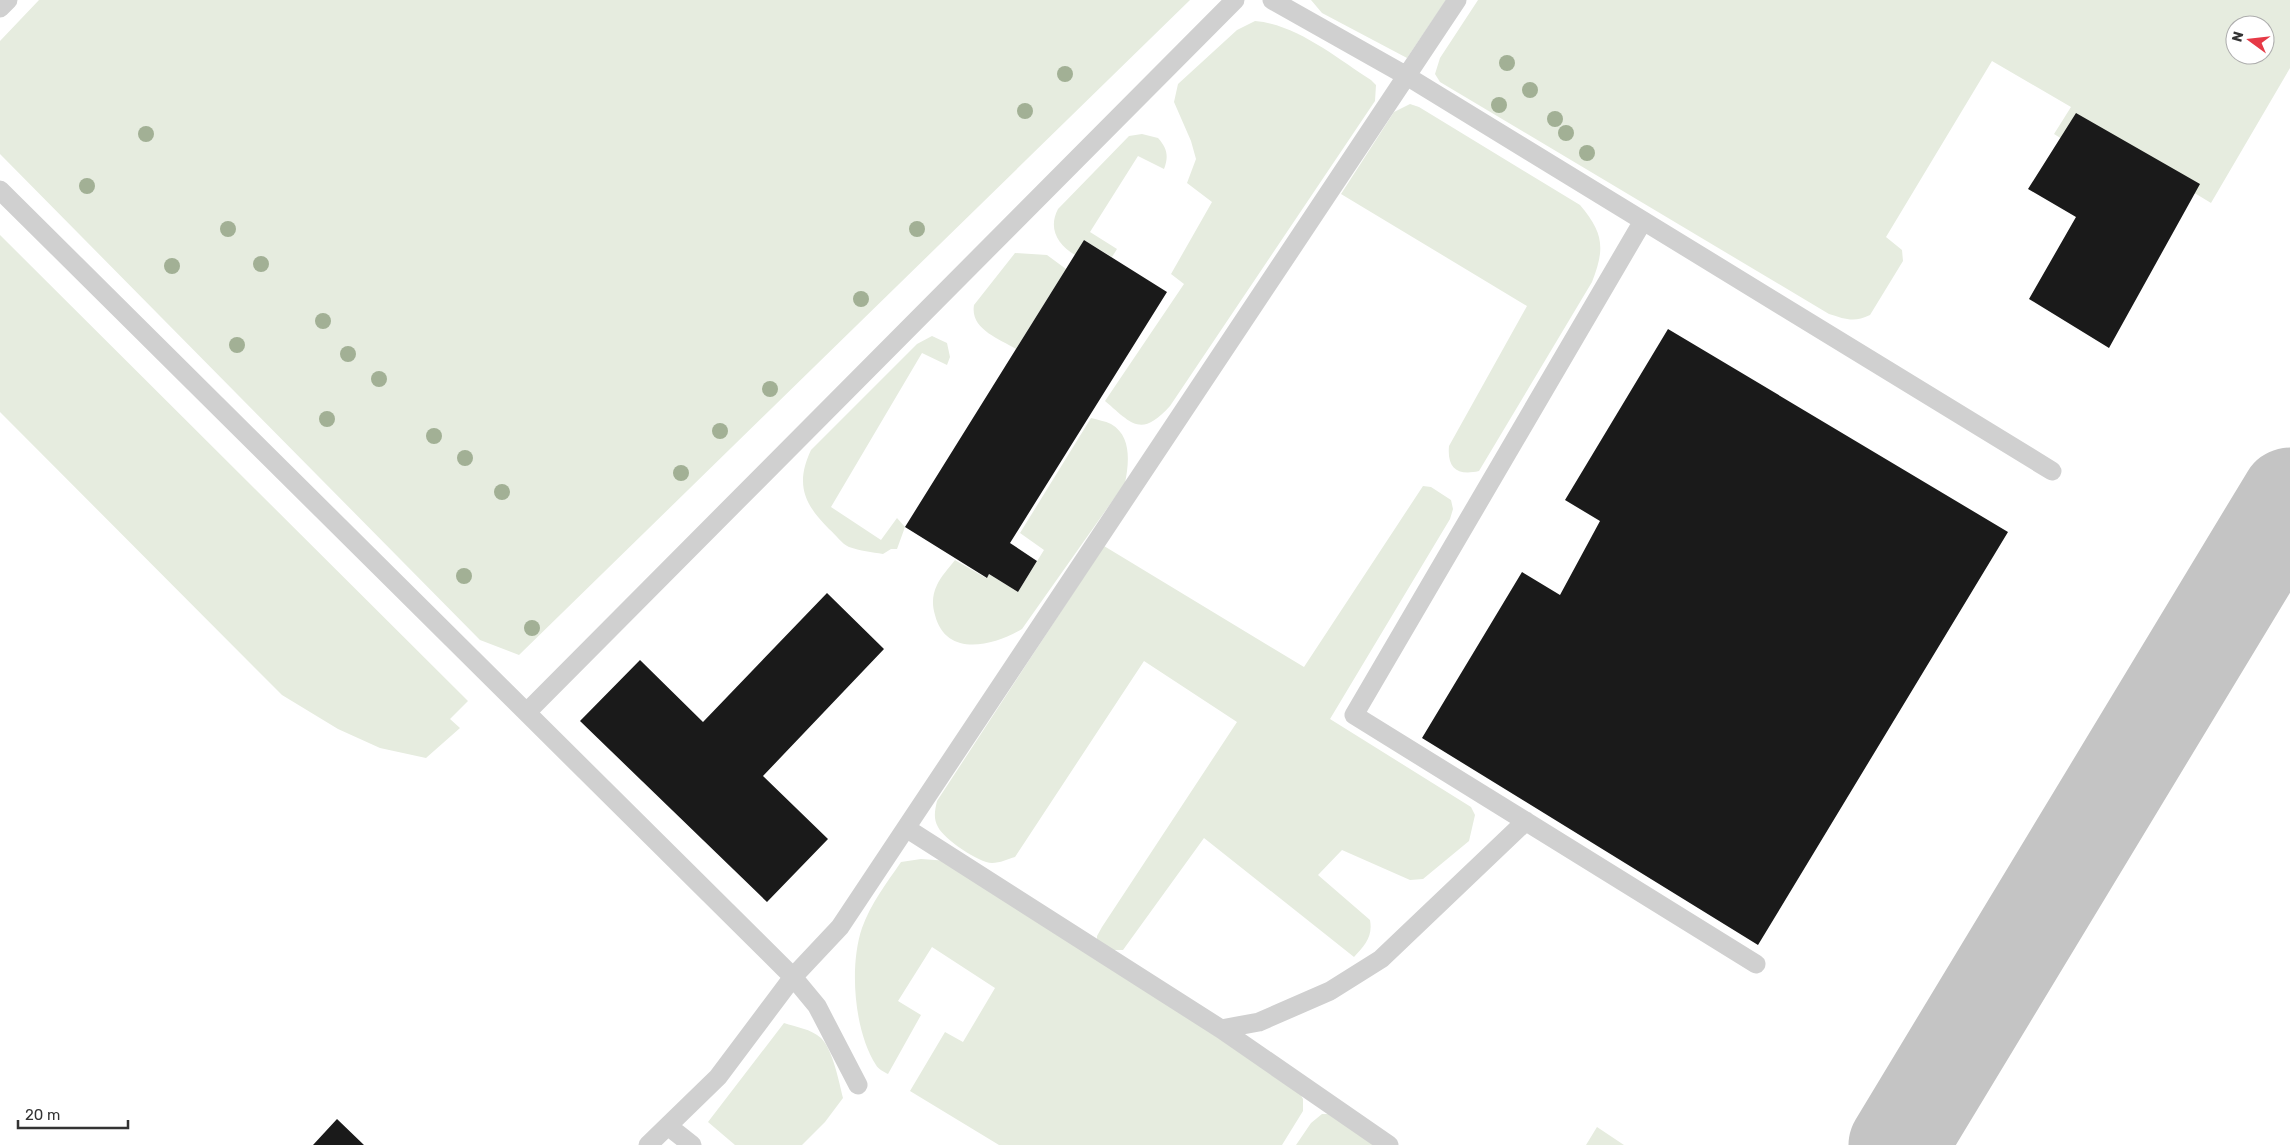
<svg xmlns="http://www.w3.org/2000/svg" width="2290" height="1145" viewBox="0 0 2290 1145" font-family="Rubik,sans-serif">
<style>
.green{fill:#e6ecdf;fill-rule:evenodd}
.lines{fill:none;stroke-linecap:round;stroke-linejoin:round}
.taxiway{stroke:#c4c4c4;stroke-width:99}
.building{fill:#1a1a1a}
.service{stroke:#d0d0d0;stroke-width:19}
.tree{fill:#a2b095}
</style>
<rect width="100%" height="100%" fill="#fff"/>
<path class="green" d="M 39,0 L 1190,0 L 519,655 L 480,640 L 0,154 L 0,41 Z
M 1311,0 L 1446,0 L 1407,58 L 1322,13 Z
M 1478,0 L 2290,0 L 2290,68 L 2211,203 L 2089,129 L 2075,147 L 2054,134 L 2071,107 L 1992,61 L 1886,237 L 1902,250 L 1903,261 L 1870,315 C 1854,323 1845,319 1829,314 L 1440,82 L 1435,74 L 1440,58 ZM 2235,25 L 2265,25 L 2265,55 L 2235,55 Z
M 1255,21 C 1296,24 1337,58 1371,80 L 1376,85 L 1375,101 L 1170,406 C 1141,438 1132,424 1105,401 L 1184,284 L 1171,274 L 1212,202 L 1187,183 L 1196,159 L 1191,141 L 1174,102 L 1178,84 L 1237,30 Z
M 1410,104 L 1419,107 L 1580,205 C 1604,233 1605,249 1592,282 L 1479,471 C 1457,476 1447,468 1449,446 L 1527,306 L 1341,194 L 1394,112 Z
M 1142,134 L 1158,138 C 1167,148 1169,156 1164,169 L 1138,156 L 1090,232 L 1117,249 L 1112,257 L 1084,240 L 1075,255 C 1057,244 1048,228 1058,209 L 1129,136 Z
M 0,235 L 468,701 L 450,719 L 460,728 L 426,758 L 380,748 L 338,729 L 282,695 L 0,412 Z
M 1015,253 L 1047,255 L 1066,269 L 1016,349 C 998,338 970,329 974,305 Z
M 932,336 L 947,343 L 950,357 L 947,365 L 922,353 L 831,507 L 881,540 L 897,518 L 905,527 L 897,549 L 891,549 L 883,554 C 872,552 860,551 849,547 C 842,544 835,534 829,529 C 804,504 795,484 811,450 L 917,344 Z
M 1091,418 C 1098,420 1105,421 1111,424 C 1132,436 1129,463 1125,483 L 1022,629 C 993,646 946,658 935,615 C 932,605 932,595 937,585 C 941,576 949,568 955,560 L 986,578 L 989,574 L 1018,592 L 1044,550 L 1020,533 Z
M 1423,486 L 1431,487 L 1451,500 L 1453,509 L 1450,519 L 1330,719 L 1471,807 L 1475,815 L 1469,841 L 1423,879 L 1410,880 L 1342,850 L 1318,875 L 1370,920 C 1373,937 1365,945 1354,957 L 1204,838 L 1123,950 L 1110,950 L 1097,943 L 1097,936 L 1102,927 L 1237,722 L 1144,661 L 1015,857 C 1008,859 1000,863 992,863 C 979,863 944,839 938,827 C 933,818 935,810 937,801 L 1104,546 L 1304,667 Z
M 921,859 L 949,861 L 1295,1084 L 1303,1099 L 1303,1111 L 1282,1145 L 999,1145 L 910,1091 L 945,1032 L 963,1042 L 995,988 L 932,947 L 898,1001 L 921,1015 L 888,1074 C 884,1072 878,1069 876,1065 C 854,1031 849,966 862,928 C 871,903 886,884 901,862 Z
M 784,1023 C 796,1027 811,1029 821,1038 C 833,1050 839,1082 843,1098 L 825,1122 L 802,1145 L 735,1145 L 708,1122 Z
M 1322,1114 L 1333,1114 L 1376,1145 L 1296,1145 L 1311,1123 Z
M 1597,1127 L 1624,1145 L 1586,1145 Z"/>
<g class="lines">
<path class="taxiway" d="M 1898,1145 L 2290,497"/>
</g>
<path class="building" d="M 2076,113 L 2200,184 L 2109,348 L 2029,299 L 2076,217 L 2028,189 Z
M 1084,240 L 1167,292 L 1010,543 L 1037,561 L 1018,592 L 989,574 L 987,578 L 905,527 Z
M 1668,329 L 2008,532 L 1758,945 L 1422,738 L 1522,572 L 1560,595 L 1600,521 L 1565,500 Z
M 827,593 L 884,649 L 763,776 L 828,839 L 767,902 L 580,721 L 640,660 L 703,722 Z
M 337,1119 L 364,1145 L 313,1145 Z"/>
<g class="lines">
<path class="service" d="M 1272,0 L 1405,75 L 2052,471
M 0,8 L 8,0
M 0,190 L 793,977 L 718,1077 L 648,1145
M 1643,221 L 1354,715 L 1756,964
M 527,712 L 1235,0
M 906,828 L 1221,1029 L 1259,1022 L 1330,991 L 1381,959 L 1526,821
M 1221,1029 L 1389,1145
M 858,1085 L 817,1006 L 793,977 L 840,927 L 1457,0
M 668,1126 L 692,1145"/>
</g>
<g class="tree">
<circle cx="1507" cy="63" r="8"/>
<circle cx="1065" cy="74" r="8"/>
<circle cx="1530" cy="90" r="8"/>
<circle cx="1499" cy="105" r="8"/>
<circle cx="1025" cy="111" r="8"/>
<circle cx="1555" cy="119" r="8"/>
<circle cx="1566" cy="133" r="8"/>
<circle cx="146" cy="134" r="8"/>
<circle cx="1587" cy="153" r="8"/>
<circle cx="87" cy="186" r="8"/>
<circle cx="228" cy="229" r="8"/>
<circle cx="917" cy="229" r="8"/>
<circle cx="261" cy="264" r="8"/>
<circle cx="172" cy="266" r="8"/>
<circle cx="861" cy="299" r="8"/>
<circle cx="323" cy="321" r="8"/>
<circle cx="237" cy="345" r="8"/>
<circle cx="348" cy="354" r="8"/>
<circle cx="379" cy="379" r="8"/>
<circle cx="770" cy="389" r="8"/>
<circle cx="327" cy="419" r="8"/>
<circle cx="720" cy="431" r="8"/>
<circle cx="434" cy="436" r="8"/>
<circle cx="465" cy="458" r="8"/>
<circle cx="681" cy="473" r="8"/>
<circle cx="502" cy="492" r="8"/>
<circle cx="464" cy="576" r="8"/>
<circle cx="532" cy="628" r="8"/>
</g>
<g transform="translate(2250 40) rotate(285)"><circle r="24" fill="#ffffff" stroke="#adadad"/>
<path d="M0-4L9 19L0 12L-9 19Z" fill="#e63946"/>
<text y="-8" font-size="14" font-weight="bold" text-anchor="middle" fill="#333333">N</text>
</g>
<path d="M18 1120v8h110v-8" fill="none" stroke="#333333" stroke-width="2.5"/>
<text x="25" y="1120" font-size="15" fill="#333333" stroke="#ffffff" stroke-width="4" paint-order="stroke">20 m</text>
</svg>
